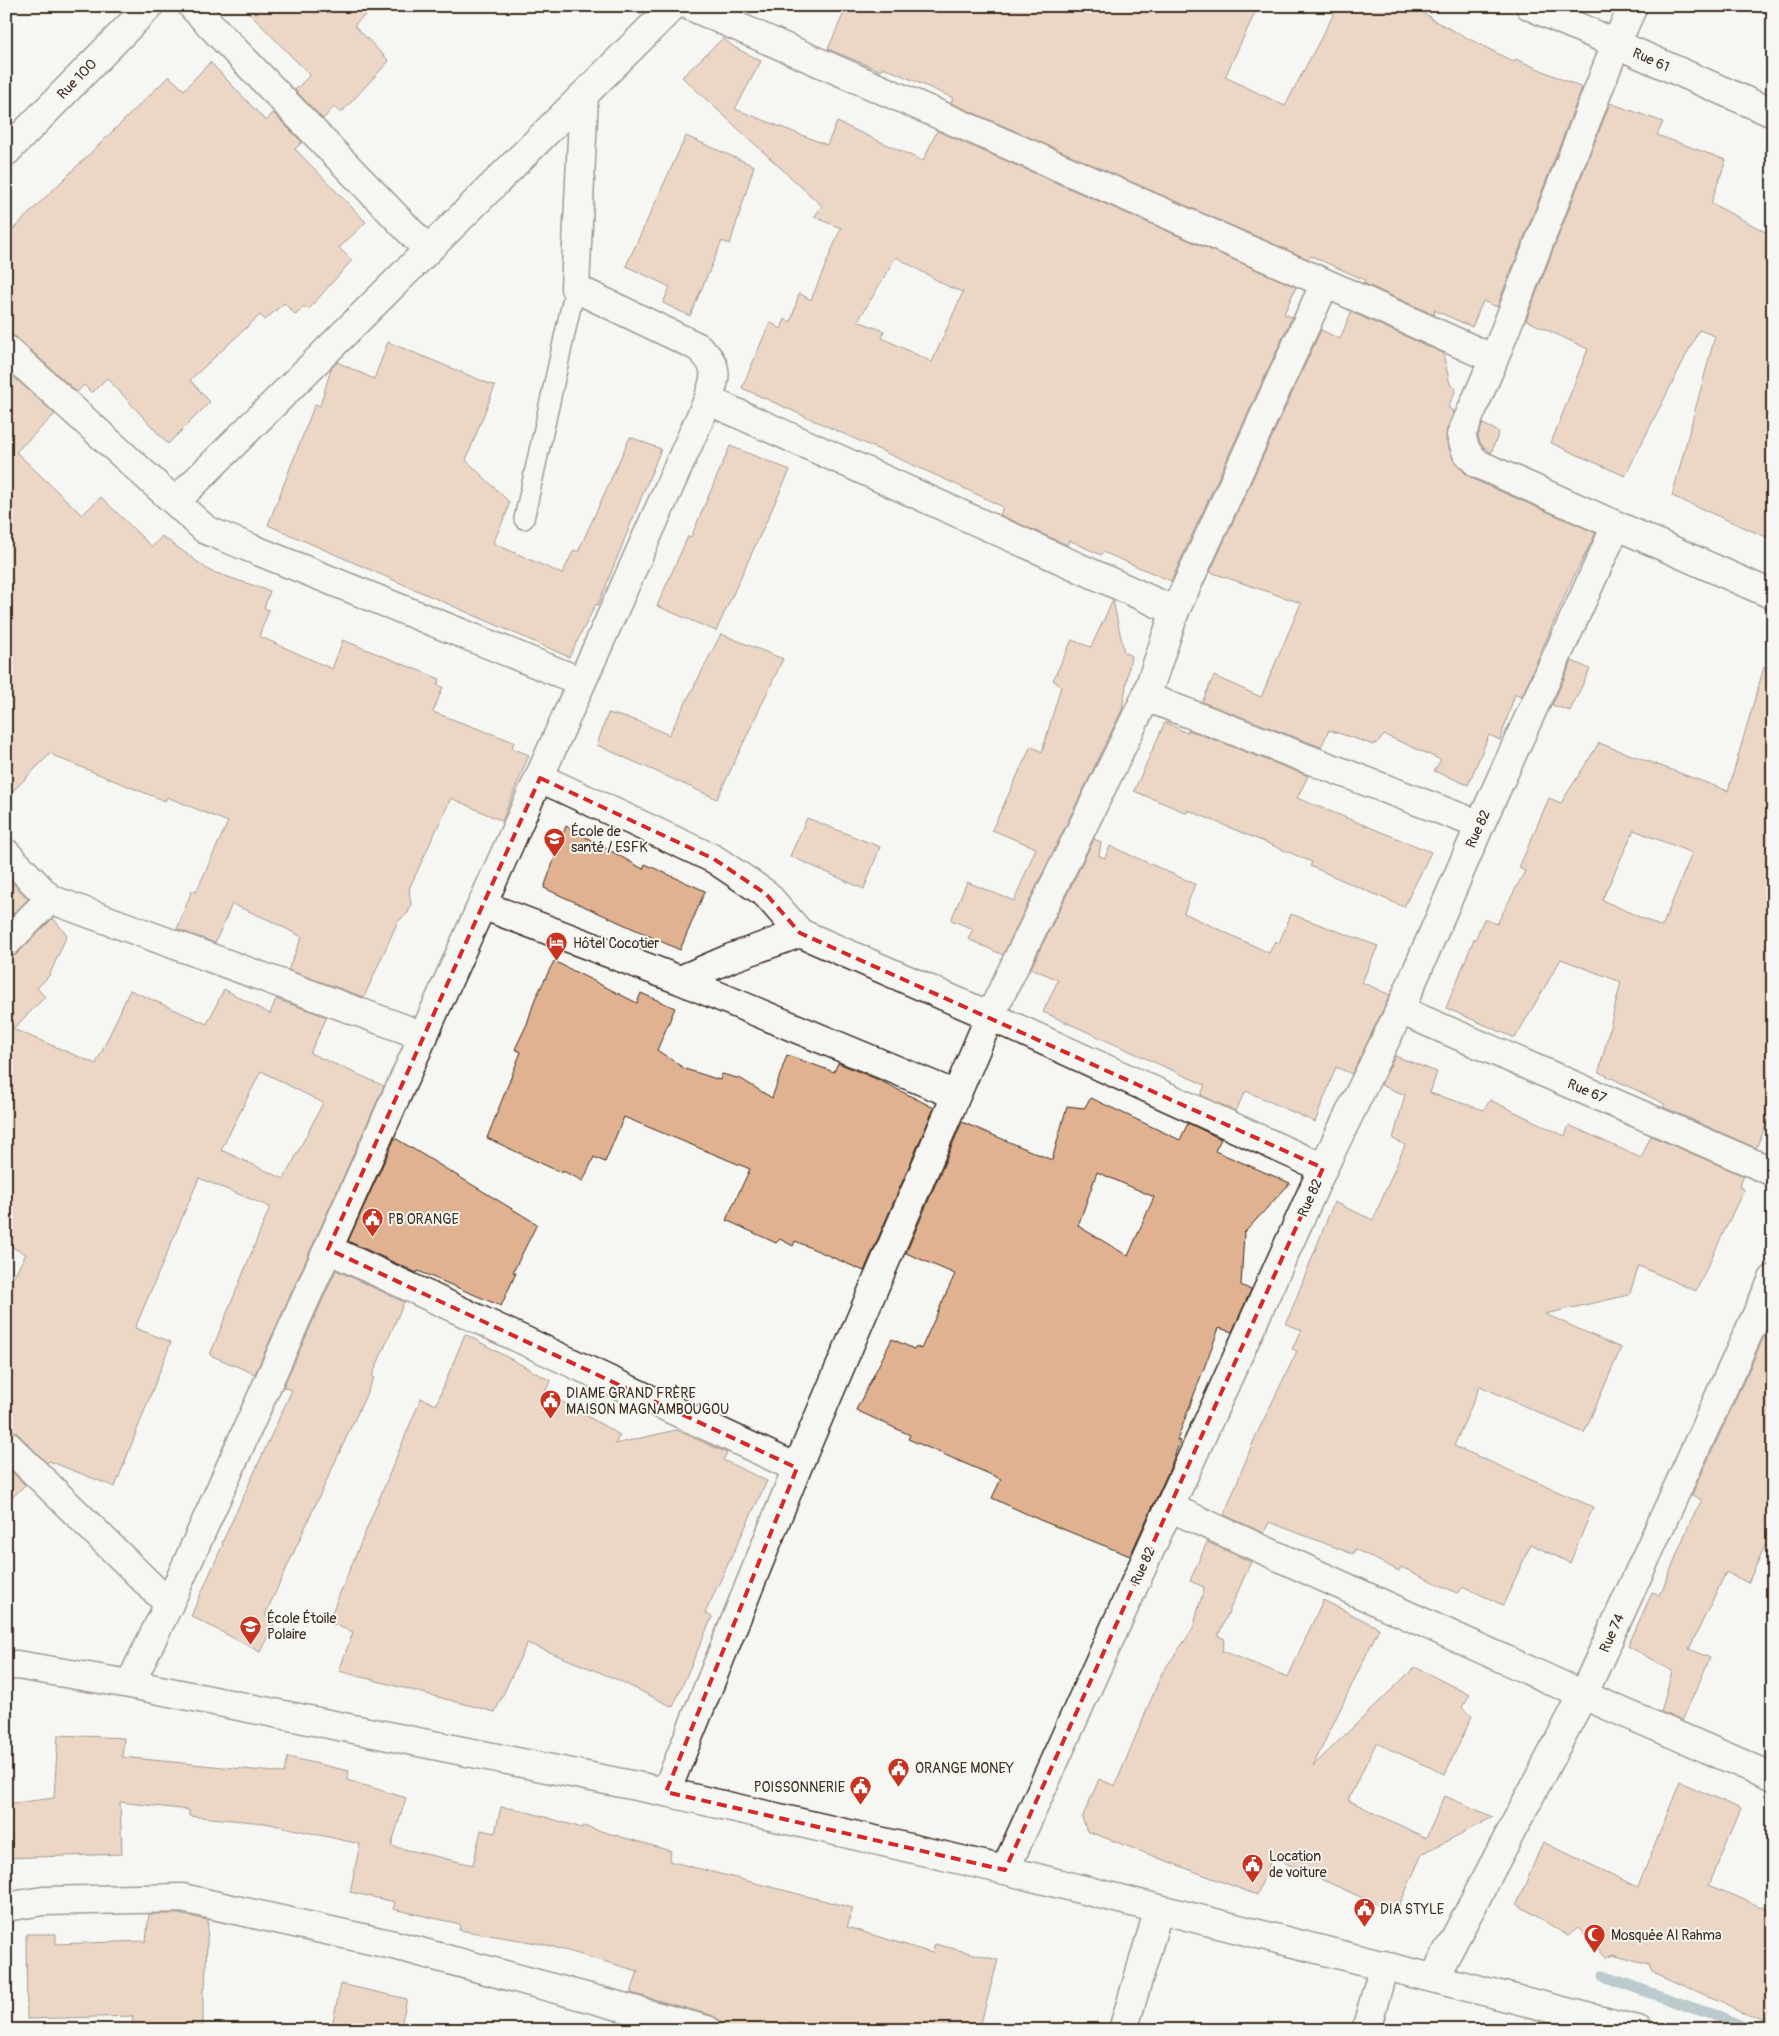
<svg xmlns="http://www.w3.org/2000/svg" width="1779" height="2036" viewBox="0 0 1779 2036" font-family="Pangolin,sans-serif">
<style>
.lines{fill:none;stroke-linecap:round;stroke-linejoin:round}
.stream{stroke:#7294a1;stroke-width:11}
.building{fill:#e0b291;stroke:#3b2a1e;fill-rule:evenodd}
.service-casing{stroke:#3b2a1e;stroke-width:22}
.minor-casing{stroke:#3b2a1e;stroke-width:31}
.tertiary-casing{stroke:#3b2a1e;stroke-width:31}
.service{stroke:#f6f6f2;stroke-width:19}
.minor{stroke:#f6f6f2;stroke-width:28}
.tertiary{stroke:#f6f6f2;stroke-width:28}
.marked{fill:none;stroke:#d62828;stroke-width:4;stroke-dasharray:10 6;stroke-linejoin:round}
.labels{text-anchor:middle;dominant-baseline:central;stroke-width:4;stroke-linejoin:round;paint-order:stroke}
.street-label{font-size:14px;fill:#3b2a1e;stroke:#f6f6f2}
.poi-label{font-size:14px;fill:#3b2a1e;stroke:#f6f6f2;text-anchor:start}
</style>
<rect width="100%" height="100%" fill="#f6f6f2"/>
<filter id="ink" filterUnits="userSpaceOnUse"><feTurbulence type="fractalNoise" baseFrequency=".02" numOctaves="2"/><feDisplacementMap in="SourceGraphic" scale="10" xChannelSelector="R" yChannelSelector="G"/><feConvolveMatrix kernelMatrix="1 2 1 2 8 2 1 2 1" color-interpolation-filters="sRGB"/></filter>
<g filter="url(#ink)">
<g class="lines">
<path class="stream" d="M 1603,1976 L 1755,2030"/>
</g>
<path class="building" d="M 242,6 L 375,6 L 354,25 L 389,61 L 341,113 L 334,107 L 323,119 L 295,90 L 310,75 Z
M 847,6 L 1258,6 L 1225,77 L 1285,106 L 1338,6 L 1407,6 L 1431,17 L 1431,19 L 1514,62 L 1516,59 L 1582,88 L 1497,307 L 1483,301 L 1472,327 L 1434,310 L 1435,315 L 1363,283 L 1365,280 L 1311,256 L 1308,259 L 951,103 L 953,98 L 883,67 L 881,71 L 828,49 Z
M 723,38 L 734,47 L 761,61 L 735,109 L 827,145 L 837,122 L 923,161 L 937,131 L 1296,287 L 1284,314 L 1292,317 L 1171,581 L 1103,552 L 1101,555 L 1069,540 L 1067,545 L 1000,515 L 1003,507 L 953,483 L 742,388 L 770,322 L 781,329 L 785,319 L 791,322 L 799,293 L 811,300 L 841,228 L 814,217 L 822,206 L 682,77 ZM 896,257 L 949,287 L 963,292 L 932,362 L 882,338 L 884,331 L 858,321 Z
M 210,62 L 266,121 L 273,113 L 302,142 L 295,149 L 366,222 L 339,248 L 352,260 L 308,310 L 304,306 L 296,315 L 284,303 L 265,320 L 260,315 L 190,380 L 210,402 L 168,444 L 107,378 L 92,393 L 84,385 L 77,392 L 16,337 L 6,334 L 6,236 L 169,76 L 184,90 Z
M 1610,103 L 1663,122 L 1657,135 L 1726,160 L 1711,203 L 1773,236 L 1773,540 L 1672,496 L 1715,336 L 1699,330 L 1625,476 L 1551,443 L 1588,349 L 1526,320 Z
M 686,136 L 754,166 L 730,244 L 722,241 L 690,316 L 663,303 L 670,287 L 626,266 Z
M 1351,312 L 1443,353 L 1450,384 L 1456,389 L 1448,408 L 1454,411 L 1447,429 L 1446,440 L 1454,461 L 1467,475 L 1479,482 L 1596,533 L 1570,584 L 1522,696 L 1515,694 L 1500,740 L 1489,735 L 1468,785 L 1434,771 L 1441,760 L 1385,735 L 1374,745 L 1329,730 L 1321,747 L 1202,702 L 1214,676 L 1261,697 L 1301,603 L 1210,572 L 1321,330 L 1340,339 Z
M 388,342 L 495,386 L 466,460 L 509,502 L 507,512 L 493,543 L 562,574 L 574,550 L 578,552 L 630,437 L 661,449 L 598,605 L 596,604 L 569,657 L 268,525 L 315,404 L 320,406 L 331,369 L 337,362 L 374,379 Z
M 6,370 L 55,414 L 16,452 L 82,515 L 101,497 L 152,547 L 162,536 L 210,571 L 270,591 L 264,608 L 269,610 L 259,636 L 332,669 L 343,640 L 440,679 L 437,685 L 443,687 L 433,712 L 514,742 L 512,748 L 529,755 L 502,821 L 451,798 L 409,889 L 411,904 L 408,913 L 398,921 L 364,997 L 288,970 L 302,937 L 269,920 L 232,904 L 215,943 L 177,929 L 192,890 L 196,892 L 228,822 L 167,797 L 165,801 L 56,757 L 51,753 L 6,798 Z
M 1483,424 L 1499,432 L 1491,453 L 1480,443 L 1478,436 Z
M 730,446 L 790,470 L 716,631 L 657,606 L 688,536 L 691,537 Z
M 1113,600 L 1124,652 L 1131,656 L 1122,710 L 1003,955 L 968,939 L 973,929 L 951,920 L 967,882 L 1014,901 L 1036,848 L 992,830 L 1031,746 L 1042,752 L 1061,686 L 1053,680 L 1072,640 L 1091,647 Z
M 721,634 L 783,659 L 717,799 L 597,745 L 608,713 L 638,721 L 669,735 Z
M 1572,661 L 1590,669 L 1570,711 L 1552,705 Z
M 1764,667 L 1773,668 L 1773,1110 L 1756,1148 L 1663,1107 L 1665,1104 L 1599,1072 L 1621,982 L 1561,959 L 1515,1038 L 1446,1008 L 1474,939 L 1475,940 L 1484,919 L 1497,924 L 1525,871 L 1519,868 L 1549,798 L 1561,803 L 1599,743 L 1728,791 ZM 1634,830 L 1692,853 L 1662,927 L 1602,900 Z
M 1165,722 L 1187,733 L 1189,730 L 1308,776 L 1297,798 L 1431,852 L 1404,907 L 1310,866 L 1312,862 L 1188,810 L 1187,813 L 1134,791 Z
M 807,818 L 880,847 L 864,889 L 790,856 Z
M 566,826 L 643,869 L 645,864 L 705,891 L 680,950 L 544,888 Z
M 1094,839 L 1101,842 L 1099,856 L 1105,858 L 1110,846 L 1195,884 L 1184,913 L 1269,953 L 1275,941 L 1279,943 L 1291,914 L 1378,946 L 1362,982 L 1390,995 L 1352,1074 L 1336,1067 L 1315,1122 L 1246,1091 L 1235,1111 L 1201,1095 L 1205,1085 L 1043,1012 L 1058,980 L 1031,968 Z
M 6,876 L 28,899 L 6,921 Z
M 53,918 L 67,935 L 49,976 L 37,988 L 45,997 L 13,1029 L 96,1064 L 130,990 L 207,1024 L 224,989 L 270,1014 L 276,999 L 327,1017 L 310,1053 L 384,1086 L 255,1374 L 210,1355 L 270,1207 L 199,1178 L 135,1328 L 171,1342 L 115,1487 L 49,1461 L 47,1463 L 17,1433 L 6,1429 L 6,1290 L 26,1254 L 6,1244 L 6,958 L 17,954 ZM 261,1071 L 323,1103 L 284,1179 L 221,1150 Z
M 554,961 L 637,1003 L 641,993 L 675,1008 L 657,1050 L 685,1069 L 720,1080 L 722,1074 L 741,1079 L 772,1098 L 787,1055 L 834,1072 L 838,1063 L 881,1081 L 934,1108 L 864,1271 L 795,1241 L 793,1246 L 780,1239 L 776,1243 L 726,1220 L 750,1169 L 624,1117 L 605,1162 L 594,1157 L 583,1181 L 563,1171 L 562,1173 L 487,1138 L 521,1052 L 515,1049 L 527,1024 L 535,999 Z
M 1395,1056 L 1437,1072 L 1430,1093 L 1484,1110 L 1490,1100 L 1565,1136 L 1569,1125 L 1641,1158 L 1651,1136 L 1744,1176 L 1739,1187 L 1744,1189 L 1696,1291 L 1639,1266 L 1629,1295 L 1545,1314 L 1621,1348 L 1584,1433 L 1480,1386 L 1454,1446 L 1593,1507 L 1570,1563 L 1531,1544 L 1503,1605 L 1464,1587 L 1457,1593 L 1401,1567 L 1399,1571 L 1355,1549 L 1353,1554 L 1269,1522 L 1264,1533 L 1224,1515 L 1254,1440 L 1297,1351 L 1292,1349 L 1302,1330 L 1286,1324 L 1334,1202 L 1373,1220 L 1405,1145 L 1393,1139 L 1405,1095 L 1381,1085 Z
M 1091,1098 L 1180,1140 L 1188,1123 L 1221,1139 L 1215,1151 L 1290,1183 L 1244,1233 L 1241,1285 L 1251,1290 L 1232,1332 L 1219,1328 L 1177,1440 L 1180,1441 L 1170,1468 L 1130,1556 L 1040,1520 L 992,1498 L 1001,1479 L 908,1439 L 910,1435 L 856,1410 L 892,1339 L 914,1349 L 916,1346 L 921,1349 L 955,1274 L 906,1253 L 962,1122 L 1052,1160 L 1067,1106 L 1084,1108 ZM 1097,1172 L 1154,1197 L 1128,1256 L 1078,1226 Z
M 395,1138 L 537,1224 L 513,1272 L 516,1273 L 501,1306 L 418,1271 L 417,1273 L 348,1241 Z
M 336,1270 L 404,1302 L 372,1376 L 374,1377 L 265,1615 L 276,1620 L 260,1652 L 191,1616 L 223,1544 L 222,1543 L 292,1390 L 283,1387 Z
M 1773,1317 L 1773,1528 L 1748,1583 L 1726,1572 L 1689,1649 L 1710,1658 L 1682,1721 L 1661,1712 L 1672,1671 L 1628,1646 L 1652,1593 L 1660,1596 L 1690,1522 L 1702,1500 L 1692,1495 Z
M 465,1334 L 551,1381 L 545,1392 L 620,1435 L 615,1444 L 676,1430 L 727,1453 L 723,1460 L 767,1481 L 705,1613 L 712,1617 L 673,1707 L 616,1679 L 527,1643 L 495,1712 L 339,1671 L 353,1632 L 328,1622 L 421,1398 L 436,1405 Z
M 6,1466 L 25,1485 L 6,1504 Z
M 1207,1542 L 1251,1562 L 1218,1636 L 1225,1639 L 1222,1651 L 1288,1677 L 1323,1600 L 1379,1628 L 1313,1766 L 1415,1667 L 1470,1695 L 1462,1707 L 1472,1716 L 1445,1774 L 1376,1743 L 1348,1800 L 1426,1838 L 1445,1796 L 1493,1817 L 1422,1854 L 1396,1913 L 1272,1857 L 1257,1895 L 1087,1831 L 1082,1818 L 1099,1779 L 1115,1786 L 1162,1673 L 1193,1629 L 1204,1587 L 1190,1581 Z
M 58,1735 L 124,1738 L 122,1757 L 284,1773 L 288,1757 L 349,1771 L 347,1780 L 406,1798 L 391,1846 L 473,1865 L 481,1830 L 495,1833 L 501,1807 L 521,1810 L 582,1828 L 583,1826 L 671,1851 L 669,1861 L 853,1908 L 847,1927 L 932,1953 L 935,1944 L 998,1960 L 979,2030 L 825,2030 L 790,2022 L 789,2030 L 722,2030 L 718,2019 L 711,2015 L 631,1993 L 638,1971 L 543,1944 L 459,1930 L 460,1924 L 393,1909 L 395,1902 L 350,1892 L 360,1844 L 265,1823 L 189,1816 L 189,1810 L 120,1802 L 122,1854 L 6,1858 L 6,1804 L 54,1798 Z
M 1680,1782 L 1741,1809 L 1709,1885 L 1773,1912 L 1773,2025 L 1651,1971 L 1648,1964 L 1613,1954 L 1606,1957 L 1578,1928 L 1568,1936 L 1517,1904 L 1543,1842 L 1638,1887 Z
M 149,1914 L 178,1914 L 208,1920 L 205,1988 L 203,1988 L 203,2027 L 132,2027 L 133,2016 L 27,2019 L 26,1934 L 56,1934 L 56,1944 L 146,1941 Z
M 341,1984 L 407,1999 L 400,2030 L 331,2030 Z"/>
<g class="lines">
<defs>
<path id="service" d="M 524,519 L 575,288"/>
<path id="minor" d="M 192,6 L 428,250
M 690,6 L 1325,283 L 1494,359
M 1530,6 L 1773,113
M 1633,6 L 1616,44 L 1494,359 L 1461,435 L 1466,451 L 1478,464 L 1773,595
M 6,152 L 149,6
M 6,349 L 206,530 L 582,682
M 708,400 L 1175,611
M 176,501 L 673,6
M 1146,697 L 1480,825
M 540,778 L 714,859 L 766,894 L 800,933 L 990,1016 L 1323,1168
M 6,853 L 50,899 L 424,1036
M 482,905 L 680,980 L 731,958 L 800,933
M 6,943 L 50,899
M 680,980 L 956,1095
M 1400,1010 L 1773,1172
M 328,1249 L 797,1468
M 6,1444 L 169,1604
M 1169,1507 L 1583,1695 L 1773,1777
M 130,1684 L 169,1604 L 708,400 C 717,374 719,366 698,347 L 575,288 L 584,95
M 666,1792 L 797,1468 L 990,1016 L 1146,697 L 1175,611 L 1325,283
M 1005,1870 L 1323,1168 L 1400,1010 L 1480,825 L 1616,526
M 6,1907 L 43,1901 L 182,1898 L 398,1946 L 707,2030
M 1434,1978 L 1583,1695 L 1773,1279
M 1123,2030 L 1159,1909
M 1366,2030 L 1384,1965"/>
<path id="tertiary" d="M 6,1666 L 17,1665 L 130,1684 L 666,1792 L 1005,1870 L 1638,2030"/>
</defs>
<use href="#service" class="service-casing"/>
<use href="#minor" class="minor-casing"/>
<use href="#tertiary" class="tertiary-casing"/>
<use href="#service" class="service"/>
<use href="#minor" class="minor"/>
<use href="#tertiary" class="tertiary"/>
</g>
</g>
<path d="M0 0H1779V2036H0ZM 540,778 L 714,859 L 766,894 L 800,933 L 1323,1168 L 1005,1870 L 666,1792 L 797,1468 L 328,1249 Z" fill="#f6f6f2" fill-opacity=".55" fill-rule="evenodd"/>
<path class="marked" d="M 540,778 L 714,859 L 766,894 L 800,933 L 1323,1168 L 1005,1870 L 666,1792 L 797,1468 L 328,1249 Z"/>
<defs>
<symbol id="school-pin" viewBox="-11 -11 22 30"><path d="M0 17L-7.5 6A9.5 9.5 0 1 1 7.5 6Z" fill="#c8321e" stroke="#f6f6f2"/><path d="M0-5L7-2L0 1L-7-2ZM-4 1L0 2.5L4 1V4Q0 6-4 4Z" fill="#fff"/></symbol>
<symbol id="hotel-pin" viewBox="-11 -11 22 30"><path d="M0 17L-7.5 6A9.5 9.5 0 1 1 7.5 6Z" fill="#c8321e" stroke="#f6f6f2"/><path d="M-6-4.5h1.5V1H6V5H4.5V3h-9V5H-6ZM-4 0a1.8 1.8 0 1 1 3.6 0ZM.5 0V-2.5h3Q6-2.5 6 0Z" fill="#fff"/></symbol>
<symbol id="civic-pin" viewBox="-11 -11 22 30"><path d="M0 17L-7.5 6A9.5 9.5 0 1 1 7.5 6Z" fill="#c8321e" stroke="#f6f6f2"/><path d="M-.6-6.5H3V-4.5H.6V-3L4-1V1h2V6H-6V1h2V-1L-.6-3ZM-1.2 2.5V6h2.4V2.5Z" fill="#fff"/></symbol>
<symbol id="mosque-pin" viewBox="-11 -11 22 30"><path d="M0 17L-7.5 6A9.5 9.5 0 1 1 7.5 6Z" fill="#c8321e" stroke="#f6f6f2"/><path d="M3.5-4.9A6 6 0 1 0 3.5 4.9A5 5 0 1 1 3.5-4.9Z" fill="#fff"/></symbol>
</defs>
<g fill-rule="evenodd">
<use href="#school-pin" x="542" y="826" width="25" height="34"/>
<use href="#hotel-pin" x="544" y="930" width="25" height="34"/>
<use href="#civic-pin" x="360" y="1206" width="25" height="34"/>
<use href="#civic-pin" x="538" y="1388" width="25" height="34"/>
<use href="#school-pin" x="238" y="1614" width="25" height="34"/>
<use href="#civic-pin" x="886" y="1756" width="25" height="34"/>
<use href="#civic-pin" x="848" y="1774" width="25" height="34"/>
<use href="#civic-pin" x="1240" y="1852" width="25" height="34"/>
<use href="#civic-pin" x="1352" y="1896" width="25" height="34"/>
<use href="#mosque-pin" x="1582" y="1922" width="25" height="34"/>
</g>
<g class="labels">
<g class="street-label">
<text transform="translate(1651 60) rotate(24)">Rue 61</text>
<text transform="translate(77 79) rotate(-46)">Rue 100</text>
<text transform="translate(1478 829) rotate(-66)">Rue 82</text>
<text transform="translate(1587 1091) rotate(23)">Rue 67</text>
<text transform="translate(1310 1198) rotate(-66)">Rue 82</text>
<text transform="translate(1143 1566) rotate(-66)">Rue 82</text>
<text transform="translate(1612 1633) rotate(-66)">Rue 74</text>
</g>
<g class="poi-label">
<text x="571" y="831">École de<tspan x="571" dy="16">santé / ESFK</tspan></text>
<text x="573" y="943">Hôtel Cocotier</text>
<text x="388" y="1219">PB ORANGE</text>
<text x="566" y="1393">DIAME GRAND FRÈRE<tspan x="566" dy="16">MAISON MAGNAMBOUGOU</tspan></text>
<text x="267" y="1618">École Étoile<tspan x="267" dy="16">Polaire</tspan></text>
<text x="915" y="1768">ORANGE MONEY</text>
<text x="845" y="1787" text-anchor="end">POISSONNERIE</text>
<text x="1269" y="1856">Location<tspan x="1269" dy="16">de voiture</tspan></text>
<text x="1380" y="1909">DIA STYLE</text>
<text x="1611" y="1935">Mosquée Al Rahma</text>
</g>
</g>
<rect width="1779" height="2036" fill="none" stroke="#f6f6f2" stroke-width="25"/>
<rect x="12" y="12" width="1754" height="2011" fill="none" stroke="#3b2a1e" stroke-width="2" filter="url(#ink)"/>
</svg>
